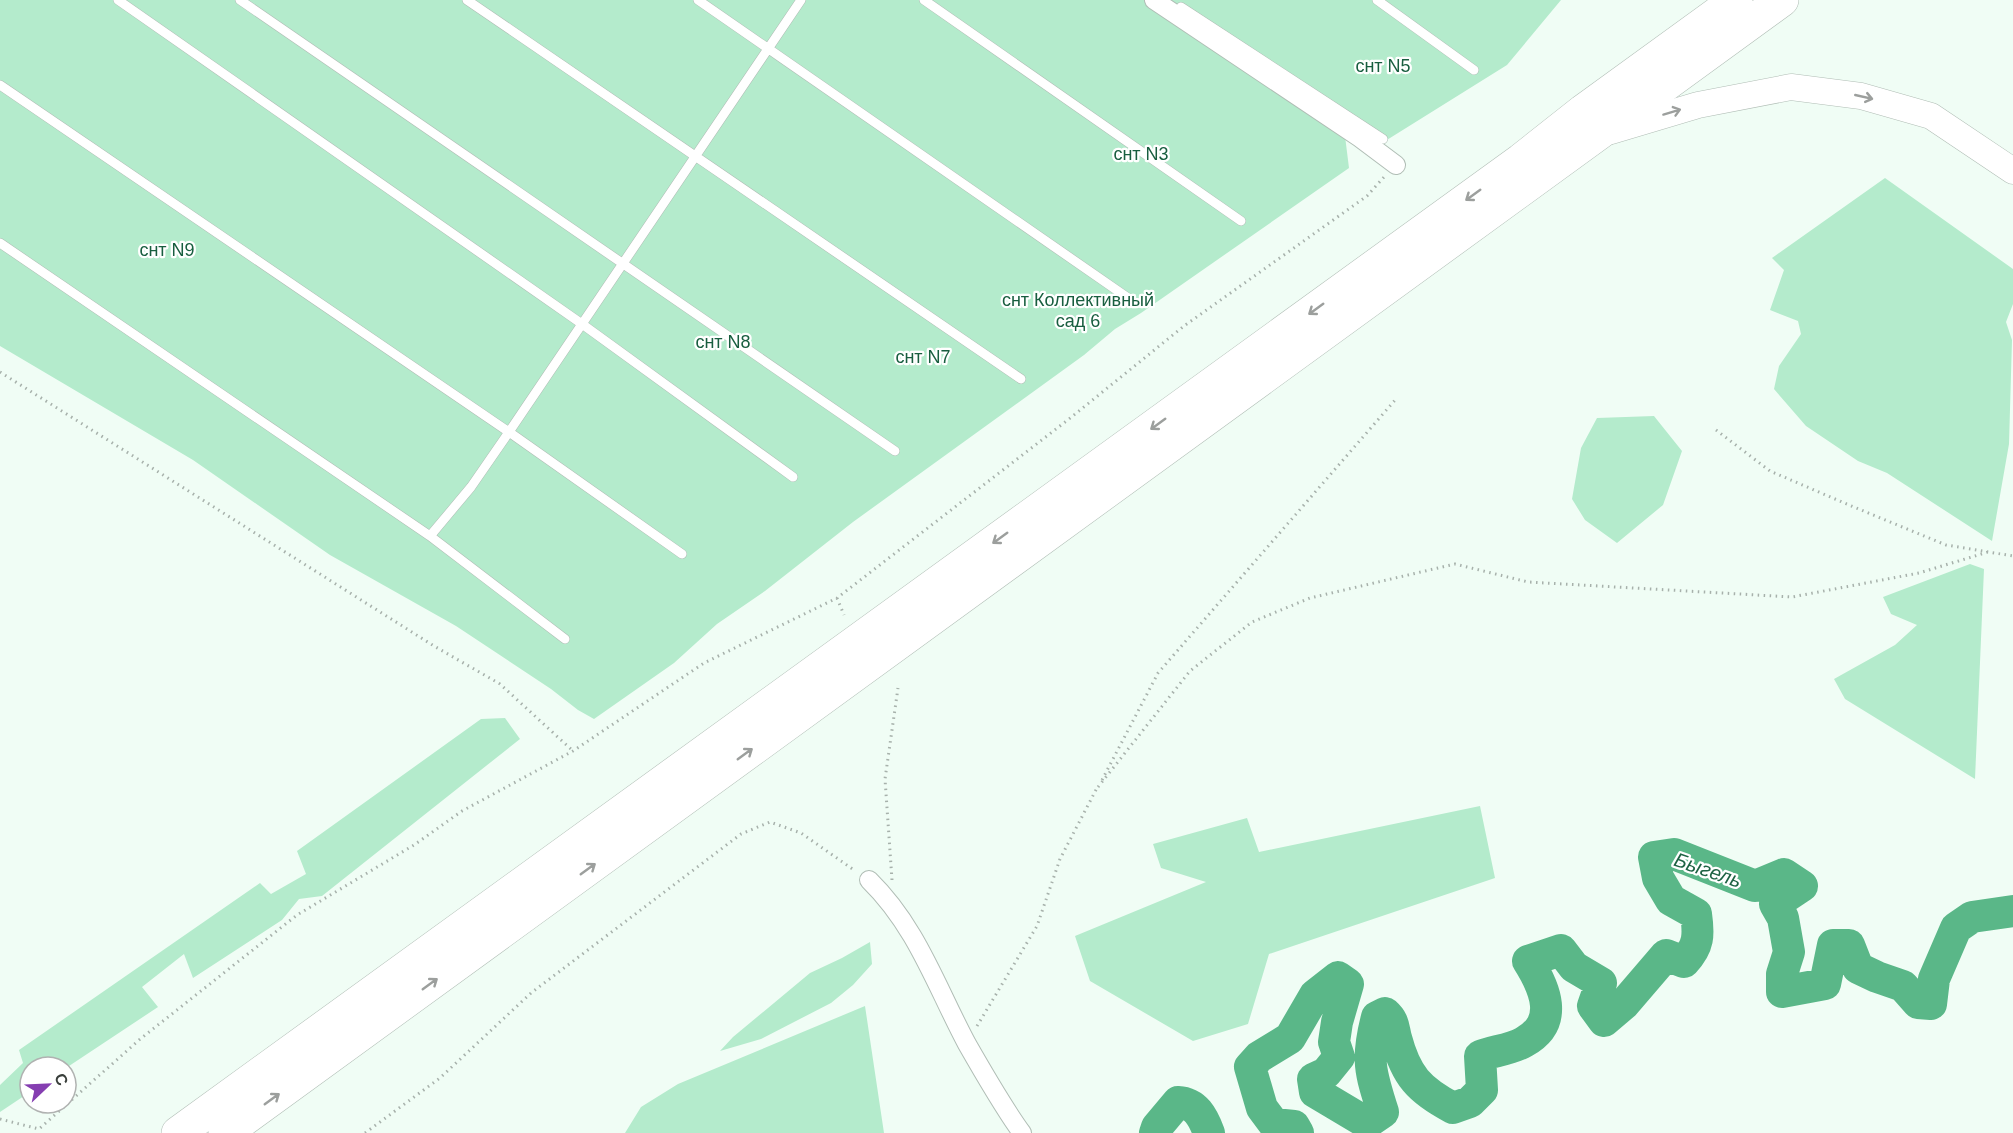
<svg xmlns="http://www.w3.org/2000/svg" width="2013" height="1133" viewBox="0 0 2013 1133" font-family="Helvetica,sans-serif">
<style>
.green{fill:#b4ebcc}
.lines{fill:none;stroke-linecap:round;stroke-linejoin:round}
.river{stroke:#5ab788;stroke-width:32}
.lane-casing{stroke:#b0bdb5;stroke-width:10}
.street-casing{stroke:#b0bdb5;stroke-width:20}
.secondary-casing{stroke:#b0bdb5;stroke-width:27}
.highway-casing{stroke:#b0bdb5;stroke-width:34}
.path{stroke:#a7b1ab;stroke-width:3;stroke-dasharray:1.5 4.5;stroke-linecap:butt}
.lane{stroke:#fff;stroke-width:9}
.street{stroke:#fff;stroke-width:18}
.secondary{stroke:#fff;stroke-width:26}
.highway{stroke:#fff;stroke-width:33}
.oneway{stroke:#9c9f9d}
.labels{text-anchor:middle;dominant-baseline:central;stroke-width:4.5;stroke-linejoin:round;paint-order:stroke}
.park-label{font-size:18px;fill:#185e3f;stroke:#fff}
.water-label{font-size:20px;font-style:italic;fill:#1e6344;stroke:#fff}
</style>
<rect width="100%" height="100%" fill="#f0fdf5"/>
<path class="green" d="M 0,0 L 1147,0 L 1345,136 L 1349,168 L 1141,313 L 1115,329 L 1084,355 L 853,522 L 765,591 L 717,624 L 674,663 L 594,719 L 578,710 L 551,689 L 456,626 L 330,555 L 193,460 L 0,346 Z
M 1163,0 L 1561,0 L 1507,65 L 1382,143 Z
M 1885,178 L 2013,269 L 2013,304 L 2006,322 L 2012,340 L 2009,444 L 1992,541 L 1887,473 L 1858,461 L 1806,426 L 1774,389 L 1779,366 L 1801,334 L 1798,321 L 1770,310 L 1784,270 L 1772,258 Z
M 1654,416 L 1682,451 L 1663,505 L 1617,543 L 1585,520 L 1572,499 L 1581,448 L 1597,418 Z
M 1970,564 L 1984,569 L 1975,779 L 1845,699 L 1834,679 L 1895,645 L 1917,625 L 1891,614 L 1883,597 Z
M 505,718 L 520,739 L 322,896 L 299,899 L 282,920 L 193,978 L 184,954 L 142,987 L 158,1007 L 66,1068 L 30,1067 L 30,1092 L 0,1112 L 0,1085 L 23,1063 L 19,1050 L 260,883 L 271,894 L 306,874 L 297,851 L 481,719 Z
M 1480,806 L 1495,878 L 1269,954 L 1248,1024 L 1193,1041 L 1090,981 L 1075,936 L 1206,882 L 1161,868 L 1153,844 L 1247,818 L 1259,852 Z
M 870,942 L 872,964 L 853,985 L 831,1003 L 761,1039 L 720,1051 L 733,1037 L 810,973 L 842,958 Z
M 865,1006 L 884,1133 L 625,1133 L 641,1107 L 678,1084 Z"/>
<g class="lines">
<path class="river" d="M 1155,1133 L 1157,1127 L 1178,1102 C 1196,1103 1203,1117 1209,1133
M 1298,1133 L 1294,1126 L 1274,1124 L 1262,1108 L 1250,1067 L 1259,1057 L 1290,1038 L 1315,995 L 1338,977 L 1348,984 L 1337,1022 L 1334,1042 L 1339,1057 L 1326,1073 L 1313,1079 L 1315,1092 L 1367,1123 L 1383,1112 C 1370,1072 1366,1059 1377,1017 L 1385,1013 C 1394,1021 1393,1026 1396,1038 C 1406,1076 1419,1090 1453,1108 L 1470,1102 L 1482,1090 L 1480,1056 C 1494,1051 1512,1049 1524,1042 C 1560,1022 1545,988 1528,961 L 1561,950 L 1574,967 L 1601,983 L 1593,1006 L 1604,1021 L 1624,1004 L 1666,955 L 1684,962 C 1699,946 1699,935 1696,914 L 1671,900 L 1658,878 L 1654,857 L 1674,854 L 1755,886 L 1784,874 L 1802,886 L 1775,904 L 1783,918 L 1789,952 L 1782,974 L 1782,992 L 1825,984 L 1833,945 L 1849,945 L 1858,968 L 1877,977 L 1903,986 L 1918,1003 L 1931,1004 L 1934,979 L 1956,928 L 1972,917 L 2013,911"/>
<defs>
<path id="lane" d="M 118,0 L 582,324 L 793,477
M 240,0 L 895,451
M 467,0 L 1021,379
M 698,0 L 1131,300
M 924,0 L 1241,221
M 1377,0 L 1474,70
M 1181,7 L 1383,139
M 0,85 L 509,432 L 682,554
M 0,243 L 430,536 L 565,639
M 430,536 L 471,487 L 509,432 L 801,0"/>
<path id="street" d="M 1154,0 L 1360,138 L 1396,165
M 869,880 C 917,927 936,986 967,1044 C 983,1072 1003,1107 1022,1133"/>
<path id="secondary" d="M 1611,131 L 1698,105 L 1791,87 L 1861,96 L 1931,116 L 2013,171"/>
<path id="highway" d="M 178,1133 L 1521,160 L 1583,111 L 1736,0
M 225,1133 L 1782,0"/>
</defs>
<use href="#lane" class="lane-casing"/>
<use href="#street" class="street-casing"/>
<use href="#secondary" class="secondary-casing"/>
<use href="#highway" class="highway-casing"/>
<path class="path" d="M 0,372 L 434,646 L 500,684 L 573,751
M 1716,430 L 1770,471 L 1849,505 L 1946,545 L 2013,556
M 837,598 L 844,615
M 1102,780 L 1158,673 L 1396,399
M 1098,787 L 1190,671 L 1252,622 L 1310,598 L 1455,564 L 1528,582 L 1792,597 L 1919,573 L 1988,552
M 892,880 L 885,779 L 898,688
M 977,1026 L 1037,926 L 1060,859 L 1098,786
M 0,1119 L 39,1129 L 139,1040 L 297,915 L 414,845 L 462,811 L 573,751 L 704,663 L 837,598 L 1069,419 L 1184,326 L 1367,196 L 1384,177
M 365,1133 L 440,1078 L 531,993 L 741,834 L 770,822 L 801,833 L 854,870"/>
<use href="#lane" class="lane"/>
<use href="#street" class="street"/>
<use href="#secondary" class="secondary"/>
<use href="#highway" class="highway"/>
</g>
<defs><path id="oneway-shaft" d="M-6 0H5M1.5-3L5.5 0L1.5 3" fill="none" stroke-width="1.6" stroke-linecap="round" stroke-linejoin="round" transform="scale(1.5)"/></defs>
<g class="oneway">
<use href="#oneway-shaft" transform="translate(1864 97) rotate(13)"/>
<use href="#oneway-shaft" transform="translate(1672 112) rotate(-17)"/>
<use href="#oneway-shaft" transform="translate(1473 195) rotate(144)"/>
<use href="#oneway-shaft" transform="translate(1316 309) rotate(144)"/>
<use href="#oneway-shaft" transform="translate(1158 424) rotate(144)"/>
<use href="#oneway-shaft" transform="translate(1000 538) rotate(144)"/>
<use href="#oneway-shaft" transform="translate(745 754) rotate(-36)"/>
<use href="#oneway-shaft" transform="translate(588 869) rotate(-36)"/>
<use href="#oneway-shaft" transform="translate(430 984) rotate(-36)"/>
<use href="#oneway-shaft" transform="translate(272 1099) rotate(-36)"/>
</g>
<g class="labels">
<g class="park-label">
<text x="1383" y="66">снт N5</text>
<text x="1141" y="154">снт N3</text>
<text x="167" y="250">снт N9</text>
<text x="1078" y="300">снт Коллективный<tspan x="1078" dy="21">сад 6</tspan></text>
<text x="723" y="342">снт N8</text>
<text x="923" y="357">снт N7</text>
</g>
<g class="water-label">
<text transform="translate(1708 870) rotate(19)">Быгель</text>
</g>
</g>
<g transform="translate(48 1085) rotate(67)"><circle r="28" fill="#ffffff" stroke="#b0b2b1" stroke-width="1.5"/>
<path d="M0-4.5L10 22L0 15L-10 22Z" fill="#853eb1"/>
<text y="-9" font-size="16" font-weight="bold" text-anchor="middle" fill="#393f3b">С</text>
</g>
</svg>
